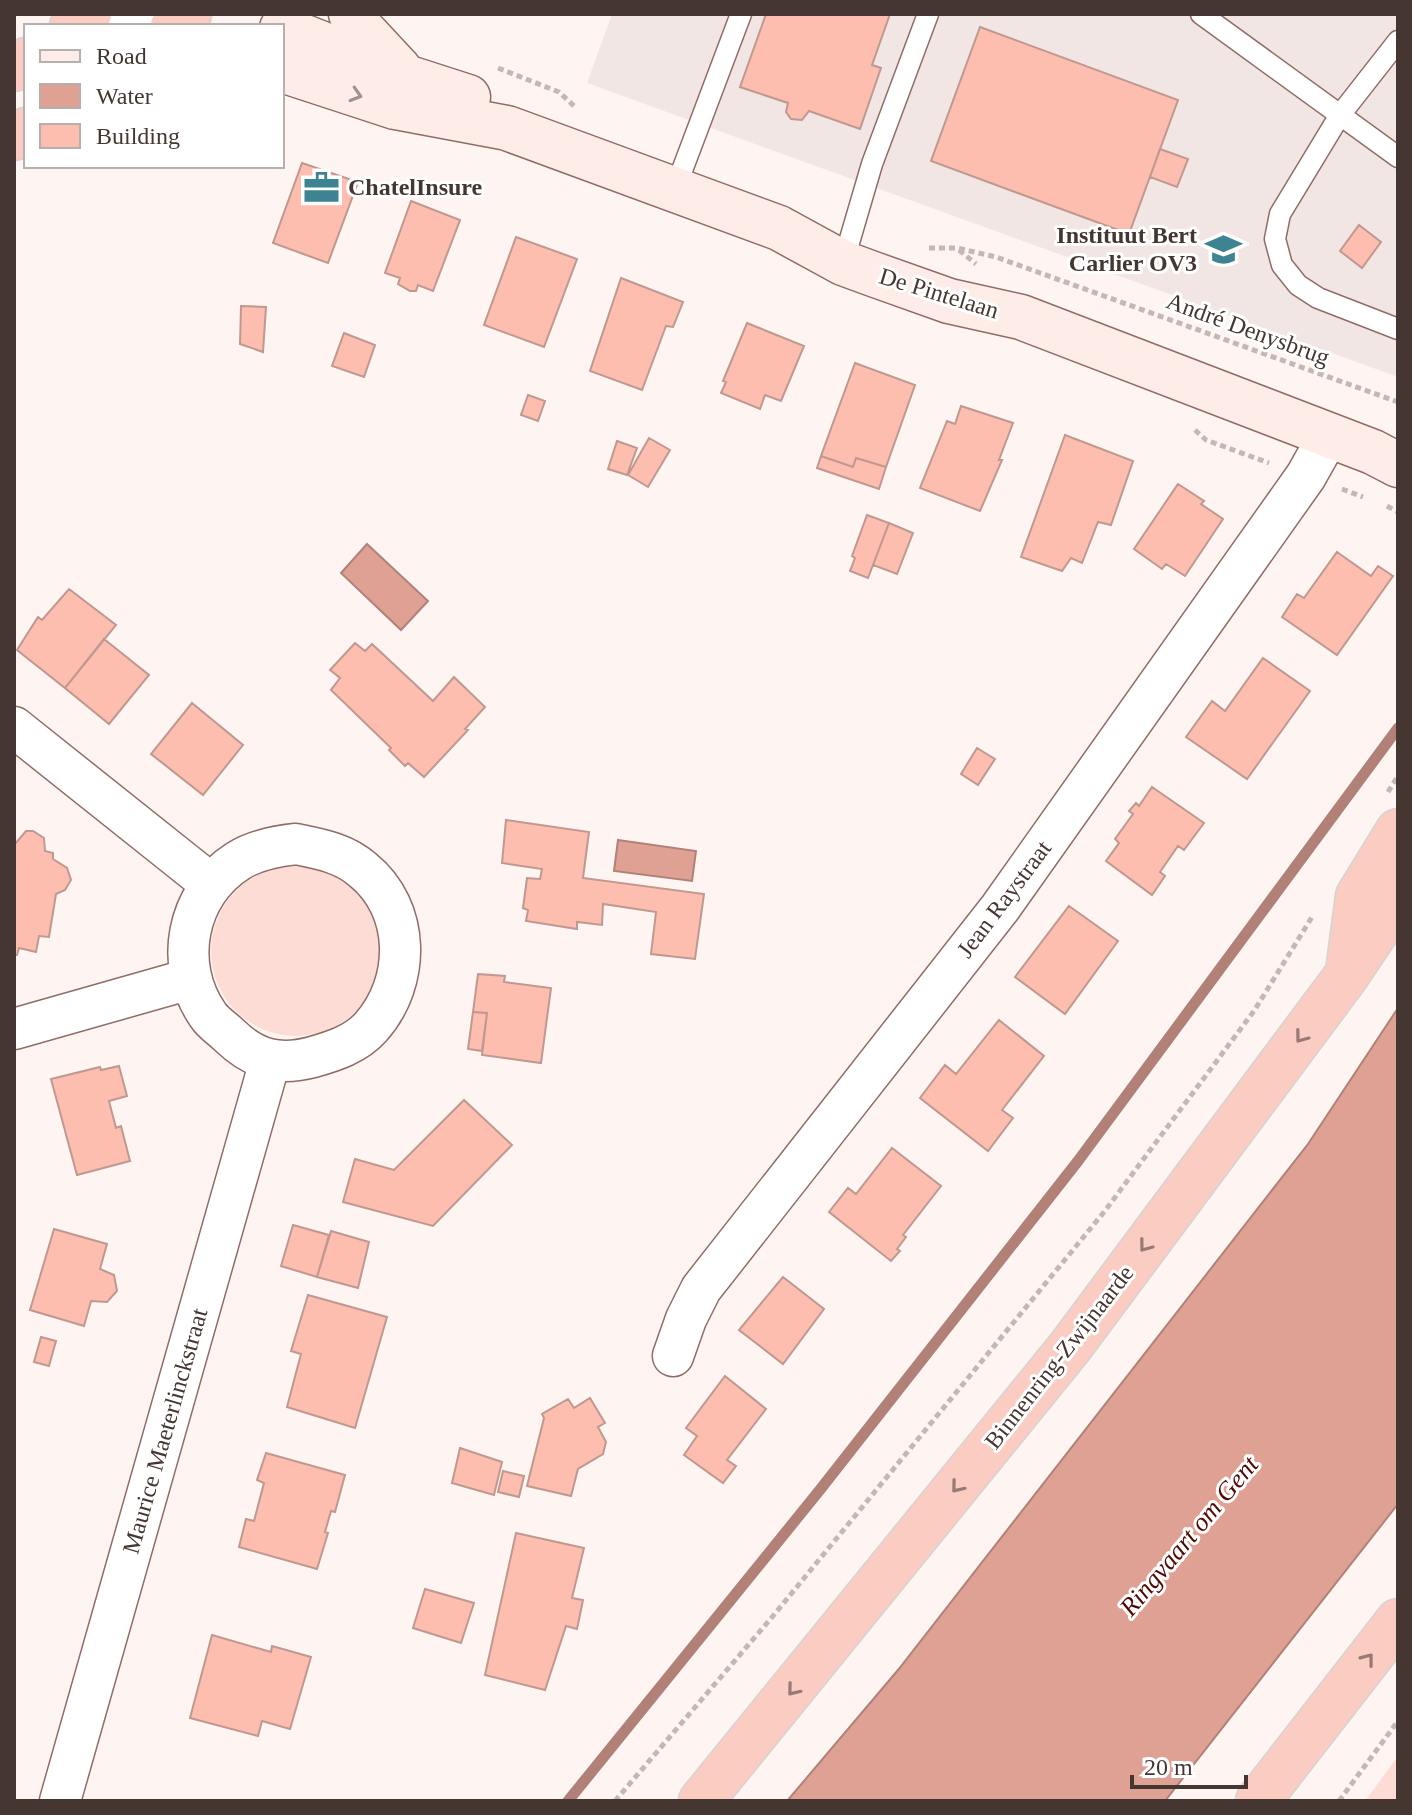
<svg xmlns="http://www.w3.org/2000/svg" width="1412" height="1815" viewBox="0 0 1412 1815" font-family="Georgia,serif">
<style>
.built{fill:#f1e6e4}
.green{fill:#fddcd5}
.water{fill:#dfa194;stroke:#b18177;stroke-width:2}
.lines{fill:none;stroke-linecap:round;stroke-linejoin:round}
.stream{stroke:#b18177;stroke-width:11}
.building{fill:#fdbdaf;stroke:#bf988f;stroke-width:2}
.service-casing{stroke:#916c64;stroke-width:23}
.minor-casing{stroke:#916c64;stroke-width:43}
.tertiary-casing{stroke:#916c64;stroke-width:47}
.secondary-casing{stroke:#916c64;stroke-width:47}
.trunk-casing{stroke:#d6d3d2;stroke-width:47}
.path{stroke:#c3b8b6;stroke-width:5;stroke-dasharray:6 4;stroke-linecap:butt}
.service{stroke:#fff;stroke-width:20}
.minor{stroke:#fff;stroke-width:40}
.tertiary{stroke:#fff;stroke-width:44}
.secondary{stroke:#fdece8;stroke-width:44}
.trunk{stroke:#faccc2;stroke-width:44}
.oneway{stroke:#a2918d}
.oneway2{stroke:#977a73}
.labels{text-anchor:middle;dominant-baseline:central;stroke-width:6;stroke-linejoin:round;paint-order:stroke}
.poi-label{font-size:24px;font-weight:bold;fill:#463632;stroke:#fff;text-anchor:start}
.street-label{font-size:24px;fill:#463632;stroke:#fff}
.water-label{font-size:26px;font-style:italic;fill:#520800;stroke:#fff}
</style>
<rect width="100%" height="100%" fill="#fef5f3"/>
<path class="built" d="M 612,14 L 1398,14 L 1398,377 L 587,83 Z"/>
<path class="green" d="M211 951a85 85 0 1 1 170 0a85 85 0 1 1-170 0Z
M 1398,1756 L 1398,1801 L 1365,1801 Z"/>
<path class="water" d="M 367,544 L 428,601 L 401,630 L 341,573 Z
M 618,840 L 696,851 L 692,881 L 614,871 Z
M 1398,1008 L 1398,1504 L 1165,1801 L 787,1801 L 898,1670 L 1308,1144 Z"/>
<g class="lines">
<path class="stream" d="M 568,1801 L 819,1491 L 1078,1161 L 1398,728"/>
</g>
<path class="building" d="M 766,14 L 890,14 L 872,65 L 881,68 L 860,129 L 809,111 L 802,120 L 791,119 L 786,112 L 788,103 L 740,87 Z
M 980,27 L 1178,100 L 1129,234 L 931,161 Z
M 1160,149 L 1188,159 L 1177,187 L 1150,177 Z
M 302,163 L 358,182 L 328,263 L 273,243 Z
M 411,201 L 460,220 L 433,291 L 418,285 L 416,291 L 410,291 L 398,284 L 400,278 L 385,273 Z
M 1359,225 L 1381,242 L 1362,268 L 1340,251 Z
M 516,237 L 577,259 L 544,347 L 484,325 Z
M 621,278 L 683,302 L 673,327 L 666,326 L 642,390 L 590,371 Z
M 241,306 L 266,307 L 263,352 L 240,344 Z
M 747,323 L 804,346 L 781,401 L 765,395 L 760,409 L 721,393 L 726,382 L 723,381 Z
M 344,333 L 375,345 L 364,377 L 332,366 Z
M 855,363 L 915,385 L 886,467 L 856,458 L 853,467 L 821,456 Z
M 528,395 L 545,401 L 538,421 L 521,415 Z
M 961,406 L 1013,423 L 999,460 L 1002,460 L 980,511 L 920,488 L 947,421 L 955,424 Z
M 1065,435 L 1133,461 L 1111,525 L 1098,522 L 1082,563 L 1071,558 L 1062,571 L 1021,557 Z
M 649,438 L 670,450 L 648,487 L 628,475 Z
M 617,441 L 637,448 L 627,475 L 608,469 Z
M 821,456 L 853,467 L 856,458 L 886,467 L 879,489 L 817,468 Z
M 1178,484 L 1204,501 L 1201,504 L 1223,519 L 1185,576 L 1166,564 L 1162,569 L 1134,549 Z
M 867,515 L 889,523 L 868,578 L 850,571 L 855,558 L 852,556 Z
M 889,523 L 913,533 L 897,574 L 873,565 Z
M 1337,552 L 1371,576 L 1378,566 L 1393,576 L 1337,655 L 1282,617 L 1297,594 L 1304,598 Z
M 69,589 L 116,625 L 65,688 L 17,650 L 38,617 L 42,620 Z
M 104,639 L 149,675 L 109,724 L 65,688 Z
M 355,643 L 365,651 L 372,644 L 433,701 L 454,677 L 485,707 L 465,729 L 468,730 L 424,777 L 408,763 L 405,766 L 389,750 L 391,748 L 331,690 L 340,678 L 330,670 Z
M 1263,658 L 1310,691 L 1247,779 L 1186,737 L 1212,701 L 1225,711 Z
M 192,703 L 243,745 L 203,795 L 151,754 Z
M 977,748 L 995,759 L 978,785 L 961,774 Z
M 1152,787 L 1204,823 L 1184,850 L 1178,846 L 1160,872 L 1165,876 L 1152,895 L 1106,861 L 1119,843 L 1115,839 L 1133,814 L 1129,811 L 1136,803 L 1139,806 Z
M 506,820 L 589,832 L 583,878 L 704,894 L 695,959 L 651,954 L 656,912 L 603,904 L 602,925 L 577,922 L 577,929 L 526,921 L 528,910 L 523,908 L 527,878 L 540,879 L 542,869 L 502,863 Z
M 26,831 L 33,831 L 44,838 L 45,851 L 53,853 L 53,859 L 67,868 L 71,880 L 65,890 L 56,894 L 49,937 L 39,936 L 36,952 L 19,948 L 17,955 L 14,955 L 14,845 Z
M 1069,906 L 1118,941 L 1065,1014 L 1015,977 Z
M 478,974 L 505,976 L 504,982 L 551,988 L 541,1063 L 482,1055 L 487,1013 L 473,1012 Z
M 473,1012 L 487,1013 L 482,1051 L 468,1049 Z
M 999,1020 L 1044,1056 L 1002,1110 L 1013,1118 L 988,1151 L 920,1098 L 945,1065 L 956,1074 Z
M 119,1066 L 127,1096 L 109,1101 L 116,1128 L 121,1126 L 130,1161 L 77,1175 L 51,1079 L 100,1067 L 101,1070 Z
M 464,1100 L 512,1145 L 433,1226 L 343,1202 L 355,1159 L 394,1170 Z
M 892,1148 L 941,1186 L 903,1235 L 906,1237 L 897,1249 L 900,1251 L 891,1261 L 829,1212 L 848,1188 L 856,1194 Z
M 293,1225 L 329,1235 L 317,1277 L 281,1266 Z
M 54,1229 L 107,1244 L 100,1269 L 114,1275 L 117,1291 L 107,1302 L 91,1301 L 84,1326 L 30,1310 Z
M 331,1231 L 369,1242 L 358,1288 L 317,1277 Z
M 783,1277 L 824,1309 L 783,1364 L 739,1330 Z
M 308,1295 L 387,1317 L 355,1428 L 287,1407 L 301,1354 L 291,1351 Z
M 41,1337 L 56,1341 L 49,1366 L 34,1362 Z
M 725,1376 L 766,1409 L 727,1460 L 736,1466 L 723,1483 L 684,1455 L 697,1436 L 686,1428 Z
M 590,1398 L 605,1423 L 598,1427 L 606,1442 L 603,1454 L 578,1469 L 571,1496 L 527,1486 L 544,1418 L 542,1414 L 568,1399 L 574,1408 Z
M 460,1448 L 502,1462 L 494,1495 L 452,1483 Z
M 266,1453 L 345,1475 L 335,1512 L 331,1511 L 325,1532 L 328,1533 L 317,1569 L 239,1547 L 246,1519 L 254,1521 L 264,1483 L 257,1480 Z
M 503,1471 L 524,1476 L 519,1497 L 498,1492 Z
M 516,1533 L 584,1548 L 572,1598 L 583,1600 L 577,1629 L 566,1626 L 545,1690 L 485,1675 Z
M 425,1589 L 474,1603 L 461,1643 L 413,1628 Z
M 212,1635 L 271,1652 L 272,1646 L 311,1657 L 290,1729 L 262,1721 L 258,1736 L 190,1718 Z"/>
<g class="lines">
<defs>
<path id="service" d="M 1201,14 L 1398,157
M 1398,41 L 1340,115 L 1280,214 L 1275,239 L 1282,265 L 1298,285 L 1318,298 L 1398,329
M 675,189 L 741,14
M 843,263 L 872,164 L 928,14"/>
<path id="minor" d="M 14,727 L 211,884
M 296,844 C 320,849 344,853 363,870 C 411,909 411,982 371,1027 C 356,1044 334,1051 313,1057 C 279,1066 255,1060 230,1036 C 223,1029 213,1023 208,1015 C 173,965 186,894 238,861 C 255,850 277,846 296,844 Z
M 14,1029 L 190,979
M 673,1356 L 686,1319 L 701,1289 L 1000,908 L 1306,476 L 1329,435
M 60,1801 L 270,1061"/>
<path id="tertiary" d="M 115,14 L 153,26"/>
<path id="secondary" d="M 351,14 L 358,25 L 399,69
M 282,28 L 406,77 L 468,97
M 282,70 L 395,107 L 507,128 L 779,228 L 843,263 L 873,274 L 949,301 L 1021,317 L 1373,452 L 1398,465"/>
<path id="trunk" d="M 72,26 L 89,14
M 173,26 L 189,14
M 14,69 L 26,60
M 14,138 L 26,130
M 1349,964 L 1358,896 L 1398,831
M 701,1801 L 1070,1347 L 1347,975 L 1398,899
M 1258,1801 L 1398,1621"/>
</defs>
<use href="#service" class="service-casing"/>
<use href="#minor" class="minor-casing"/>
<use href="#tertiary" class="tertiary-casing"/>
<use href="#secondary" class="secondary-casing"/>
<use href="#trunk" class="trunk-casing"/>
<path class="path" d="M 498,68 L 559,92 L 574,106
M 929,248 L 957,248 L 996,257 L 1398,402
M 959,250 L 976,264
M 1195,430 L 1206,440 L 1269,463
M 1342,489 L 1363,497
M 1387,506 L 1398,512
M 1388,792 L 1398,776
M 615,1801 L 773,1616 L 1104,1212 L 1254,1011 L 1312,917
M 1339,1801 L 1398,1721"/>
<use href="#service" class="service"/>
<use href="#minor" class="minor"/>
<use href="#tertiary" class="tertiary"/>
<use href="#secondary" class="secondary"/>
<use href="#trunk" class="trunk"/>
</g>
<defs><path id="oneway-chevron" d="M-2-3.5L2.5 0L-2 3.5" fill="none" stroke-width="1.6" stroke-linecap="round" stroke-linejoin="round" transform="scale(2)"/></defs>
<use class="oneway" href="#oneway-chevron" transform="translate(356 95) rotate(17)"/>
<g class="oneway2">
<use href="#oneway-chevron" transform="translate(1301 1037) rotate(127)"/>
<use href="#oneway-chevron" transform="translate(1145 1246) rotate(127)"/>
<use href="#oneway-chevron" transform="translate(957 1487) rotate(129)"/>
<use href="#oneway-chevron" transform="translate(1368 1659) rotate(-52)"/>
<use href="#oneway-chevron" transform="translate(793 1690) rotate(129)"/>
</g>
<defs>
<symbol id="office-bare" viewBox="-9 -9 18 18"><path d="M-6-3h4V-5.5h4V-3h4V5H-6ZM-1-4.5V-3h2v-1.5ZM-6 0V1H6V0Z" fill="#3e8391" stroke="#fff" stroke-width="2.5" paint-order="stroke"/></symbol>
<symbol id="school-bare" viewBox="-9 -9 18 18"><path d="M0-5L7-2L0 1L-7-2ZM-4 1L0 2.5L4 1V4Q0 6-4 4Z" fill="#3e8391" stroke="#fff" stroke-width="2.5" paint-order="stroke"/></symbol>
</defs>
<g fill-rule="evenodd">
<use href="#office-bare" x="296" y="162" width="51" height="51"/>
<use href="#school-bare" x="1198" y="224" width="51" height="51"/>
</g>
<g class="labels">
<g class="poi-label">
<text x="348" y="187">ChatelInsure</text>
<text x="1197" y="235" text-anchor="end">Instituut Bert<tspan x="1197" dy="28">Carlier OV3</tspan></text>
</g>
<g class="street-label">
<text transform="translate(939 293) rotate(17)">De Pintelaan</text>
<text transform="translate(1248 329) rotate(20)">André Denysbrug</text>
<text transform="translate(1004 899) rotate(-53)">Jean Raystraat</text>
<text transform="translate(1059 1357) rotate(-52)">Binnenring-Zwijnaarde</text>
<text transform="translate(165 1431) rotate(-74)">Maurice Maeterlinckstraat</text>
</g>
<g class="water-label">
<text transform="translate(1189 1536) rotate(-50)">Ringvaart om Gent</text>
</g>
</g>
<rect width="1412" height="1815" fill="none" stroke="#463632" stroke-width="32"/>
<rect x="24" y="24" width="260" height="144" fill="#ffffff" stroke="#b5afad" stroke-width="2"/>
<rect x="40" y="50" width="40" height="12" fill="#fdece8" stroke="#b5afad" stroke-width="2"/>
<text x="96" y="64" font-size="24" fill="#463632">Road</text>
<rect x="40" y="84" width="40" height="24" fill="#dfa194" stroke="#b5afad" stroke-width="2"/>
<text x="96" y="104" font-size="24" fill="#463632">Water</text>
<rect x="40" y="124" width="40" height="24" fill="#fdbdaf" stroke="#b5afad" stroke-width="2"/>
<text x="96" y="144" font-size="24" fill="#463632">Building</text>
<path d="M1132 1775v12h114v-12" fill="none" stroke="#463632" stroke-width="4"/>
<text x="1144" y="1775" font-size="24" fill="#463632" stroke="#ffffff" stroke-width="6" paint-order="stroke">20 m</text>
</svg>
